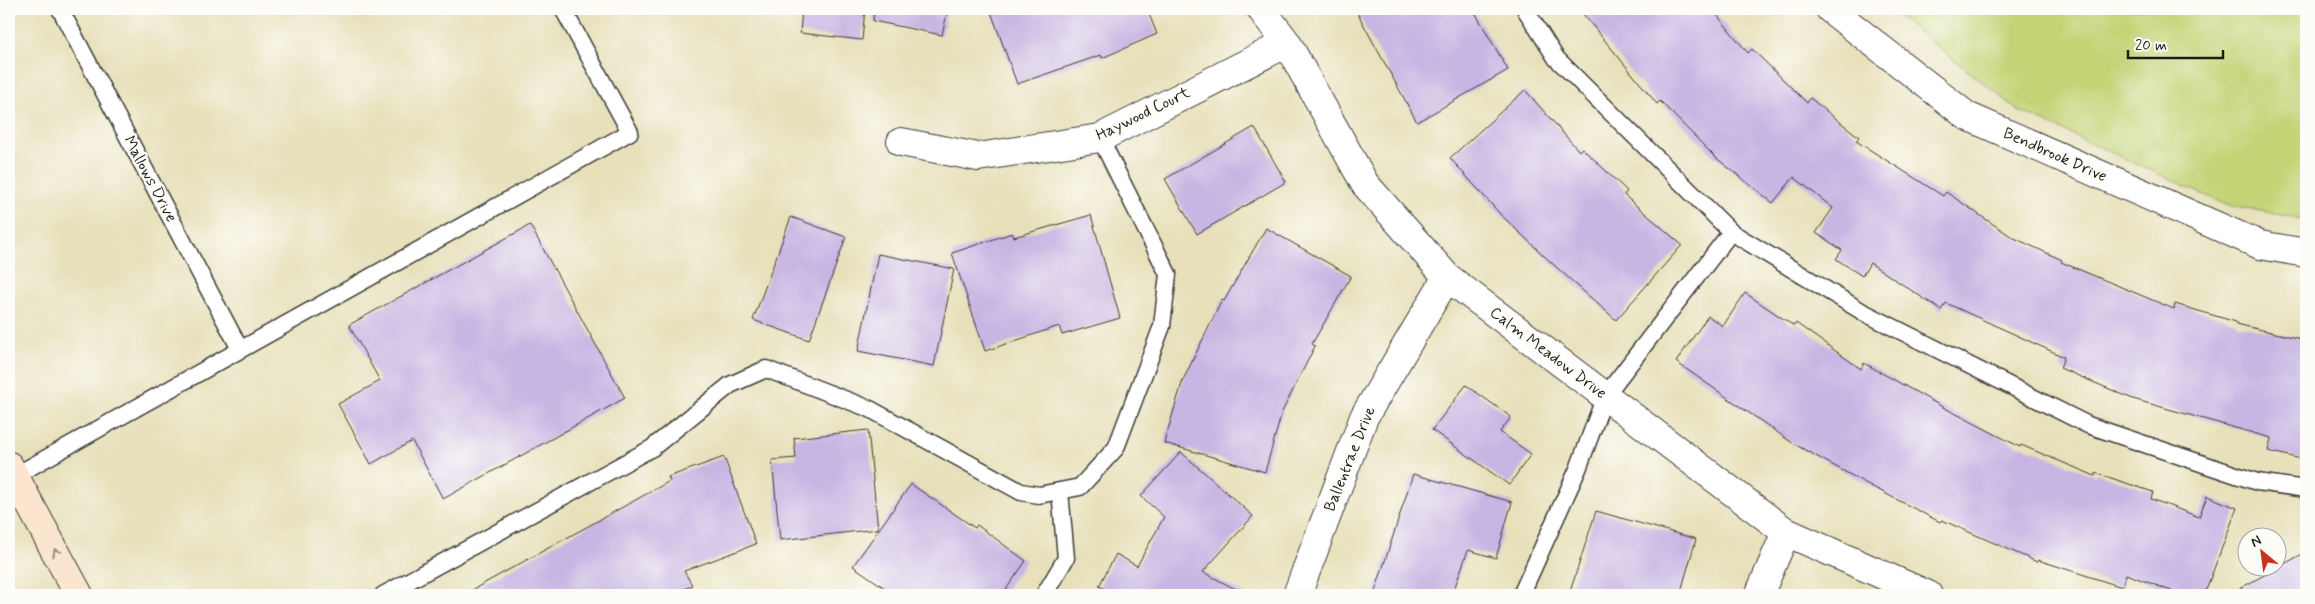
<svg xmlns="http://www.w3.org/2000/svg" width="2315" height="604" viewBox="0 0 2315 604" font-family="Mynerve,sans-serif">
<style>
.green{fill:#c3d375;stroke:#707848}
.building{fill:#c7b5e3}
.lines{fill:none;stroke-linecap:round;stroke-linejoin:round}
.service-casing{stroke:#3a3934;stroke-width:19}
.minor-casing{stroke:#3a3934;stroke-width:30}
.tertiary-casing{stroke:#3a3934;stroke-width:30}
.secondary-casing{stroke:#3a3934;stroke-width:30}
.service{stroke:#fff;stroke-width:16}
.minor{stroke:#fff;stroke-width:28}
.tertiary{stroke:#fff;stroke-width:28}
.secondary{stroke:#fbe5cf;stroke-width:28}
.oneway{stroke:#978b7e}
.labels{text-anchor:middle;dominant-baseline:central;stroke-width:5;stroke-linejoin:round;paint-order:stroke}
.street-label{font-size:16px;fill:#1c1c1c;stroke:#fdfcf7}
</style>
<rect width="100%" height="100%" fill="#fdfcf7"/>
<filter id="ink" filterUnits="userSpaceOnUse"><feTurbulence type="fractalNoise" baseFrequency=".02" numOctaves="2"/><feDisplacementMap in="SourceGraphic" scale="10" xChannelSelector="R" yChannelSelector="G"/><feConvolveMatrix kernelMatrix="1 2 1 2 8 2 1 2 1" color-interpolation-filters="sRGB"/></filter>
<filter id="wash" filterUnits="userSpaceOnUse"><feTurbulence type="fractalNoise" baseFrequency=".0096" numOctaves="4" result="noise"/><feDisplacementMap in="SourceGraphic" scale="20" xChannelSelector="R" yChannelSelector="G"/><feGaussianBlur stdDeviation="1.12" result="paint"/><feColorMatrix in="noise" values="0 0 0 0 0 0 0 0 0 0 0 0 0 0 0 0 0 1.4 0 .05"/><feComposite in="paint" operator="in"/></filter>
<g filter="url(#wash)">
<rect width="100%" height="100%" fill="#e7e0ba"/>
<path class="green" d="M 1889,9 L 2306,9 L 2306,220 L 2222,203 L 2018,110 Z"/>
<g id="blocks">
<path class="building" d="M 802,9 L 865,9 L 862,40 L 800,33 Z
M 874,9 L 948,9 L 942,35 L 873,21 Z
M 990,9 L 1147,9 L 1157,34 L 1102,58 L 1101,55 L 1017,84 Z
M 1355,9 L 1473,9 L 1508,70 L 1417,122 Z
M 1579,9 L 1712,9 L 1748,53 L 1752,49 L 1807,103 L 1810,98 L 1859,137 L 1856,141 L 1943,196 L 1946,192 L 2012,237 L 2062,260 L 2061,262 L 2174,309 L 2175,304 L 2236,322 L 2236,324 L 2306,340 L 2306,438 L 2301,459 L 2268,451 L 2271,438 L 2133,399 L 2060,368 L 2064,357 L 1946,303 L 1941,310 L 1870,263 L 1862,276 L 1836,259 L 1842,250 L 1816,233 L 1833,208 L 1794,177 L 1773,203 L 1715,157 L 1660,101 L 1657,104 Z
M 1525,90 L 1579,151 L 1582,148 L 1627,191 L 1624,195 L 1682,245 L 1616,320 L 1555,266 L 1501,215 L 1450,158 Z
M 1254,127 L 1286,182 L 1197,234 L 1165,179 Z
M 1091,215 L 1120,318 L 1062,335 L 1059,326 L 985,351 L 952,253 L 1012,233 L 1014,237 Z
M 791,217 L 846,237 L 809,340 L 753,320 Z
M 530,225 L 625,398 L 443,499 L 412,441 L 371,464 L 338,404 L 380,381 L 349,325 Z
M 1266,228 L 1351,276 L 1312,344 L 1315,346 L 1282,412 L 1265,472 L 1164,443 L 1183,380 L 1222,300 L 1224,301 Z
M 878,254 L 954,269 L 934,366 L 858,351 Z
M 1745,293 L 1794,326 L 1796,323 L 1861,369 L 1864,363 L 1939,405 L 2020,447 L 2021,445 L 2095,476 L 2096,473 L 2153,492 L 2151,499 L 2199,517 L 2207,496 L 2237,508 L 2204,595 L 2182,595 L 2126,574 L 2122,587 L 2038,560 L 2037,562 L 1942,520 L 1940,522 L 1869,485 L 1794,444 L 1676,362 L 1708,316 L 1723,326 Z
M 1466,385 L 1511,417 L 1500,432 L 1531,454 L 1509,485 L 1432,430 Z
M 868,430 L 878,529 L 780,540 L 772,460 L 796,458 L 794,438 Z
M 1181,452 L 1253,516 L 1203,572 L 1247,595 L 1116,595 L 1099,586 L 1116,554 L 1137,566 L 1164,517 L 1141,496 Z
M 724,457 L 756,544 L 684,571 L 692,585 L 674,595 L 463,595 L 670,481 L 668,477 Z
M 1413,474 L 1512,502 L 1496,558 L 1468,550 L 1452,595 L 1374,595 Z
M 911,484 L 975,528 L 977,525 L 1026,561 L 1002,595 L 895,595 L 853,566 Z
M 1596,511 L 1696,539 L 1680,595 L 1569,595 Z
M 2306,552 L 2306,595 L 2228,595 Z"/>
</g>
</g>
<g filter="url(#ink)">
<use href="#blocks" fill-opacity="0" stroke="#3a3934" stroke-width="1"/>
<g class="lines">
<defs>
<path id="service" d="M 60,9 L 240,349
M 1731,232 L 1863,312 L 2088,425 L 2257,482 L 2306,489
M 9,479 L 630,132 L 563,9
M 383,595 L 652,448 L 730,385 L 766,369 L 870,409 L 1021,492 L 1039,495 L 1080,487 L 1116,448 L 1162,326 L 1168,274 L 1100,138
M 1044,595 L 1066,558 L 1060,491
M 1521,595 L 1578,469 L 1605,396 L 1731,232 L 1556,58 L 1525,9"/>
<path id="minor" d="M 1261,9 L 1287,43 L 1365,184 L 1447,277 L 1786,532 L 1928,595
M 901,142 L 978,157 L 1100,138 L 1287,43
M 1297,595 L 1364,417 L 1447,277
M 1759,595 L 1786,532"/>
<path id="tertiary" d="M 1830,9 L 1967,116 L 2260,245 L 2306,253"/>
<path id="secondary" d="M 9,466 L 79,595"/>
</defs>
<use href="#service" class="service-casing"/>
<use href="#minor" class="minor-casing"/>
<use href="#tertiary" class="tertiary-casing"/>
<use href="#secondary" class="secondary-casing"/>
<use href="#service" class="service"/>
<use href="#minor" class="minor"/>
<use href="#tertiary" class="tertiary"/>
<use href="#secondary" class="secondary"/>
</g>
<defs><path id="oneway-chevron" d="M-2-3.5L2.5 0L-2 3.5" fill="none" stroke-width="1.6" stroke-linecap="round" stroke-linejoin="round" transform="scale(1.25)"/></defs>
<use class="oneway" href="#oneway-chevron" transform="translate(56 552) rotate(-119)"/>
</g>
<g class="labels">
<g class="street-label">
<text transform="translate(1143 114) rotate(-26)">Haywood Court</text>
<text transform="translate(2055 155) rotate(24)">Bendbrook Drive</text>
<text transform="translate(150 179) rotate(62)">Mallows Drive</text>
<text transform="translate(1548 353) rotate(37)">Calm Meadow Drive</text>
<text transform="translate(1350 459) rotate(-68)">Ballentrae Drive</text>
</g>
</g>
<rect width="2315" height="604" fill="none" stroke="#fdfcf7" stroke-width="30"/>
<g transform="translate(2262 552) rotate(331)"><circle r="24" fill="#fdfcf7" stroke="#a3a29f"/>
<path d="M0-4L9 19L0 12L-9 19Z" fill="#c8321e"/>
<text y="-8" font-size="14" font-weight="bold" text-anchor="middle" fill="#1c1c1c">N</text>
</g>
<path d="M2128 50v8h95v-8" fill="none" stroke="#1c1c1c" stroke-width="2.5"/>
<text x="2135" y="50" font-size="15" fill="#1c1c1c" stroke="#fdfcf7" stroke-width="4" paint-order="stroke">20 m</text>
</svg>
